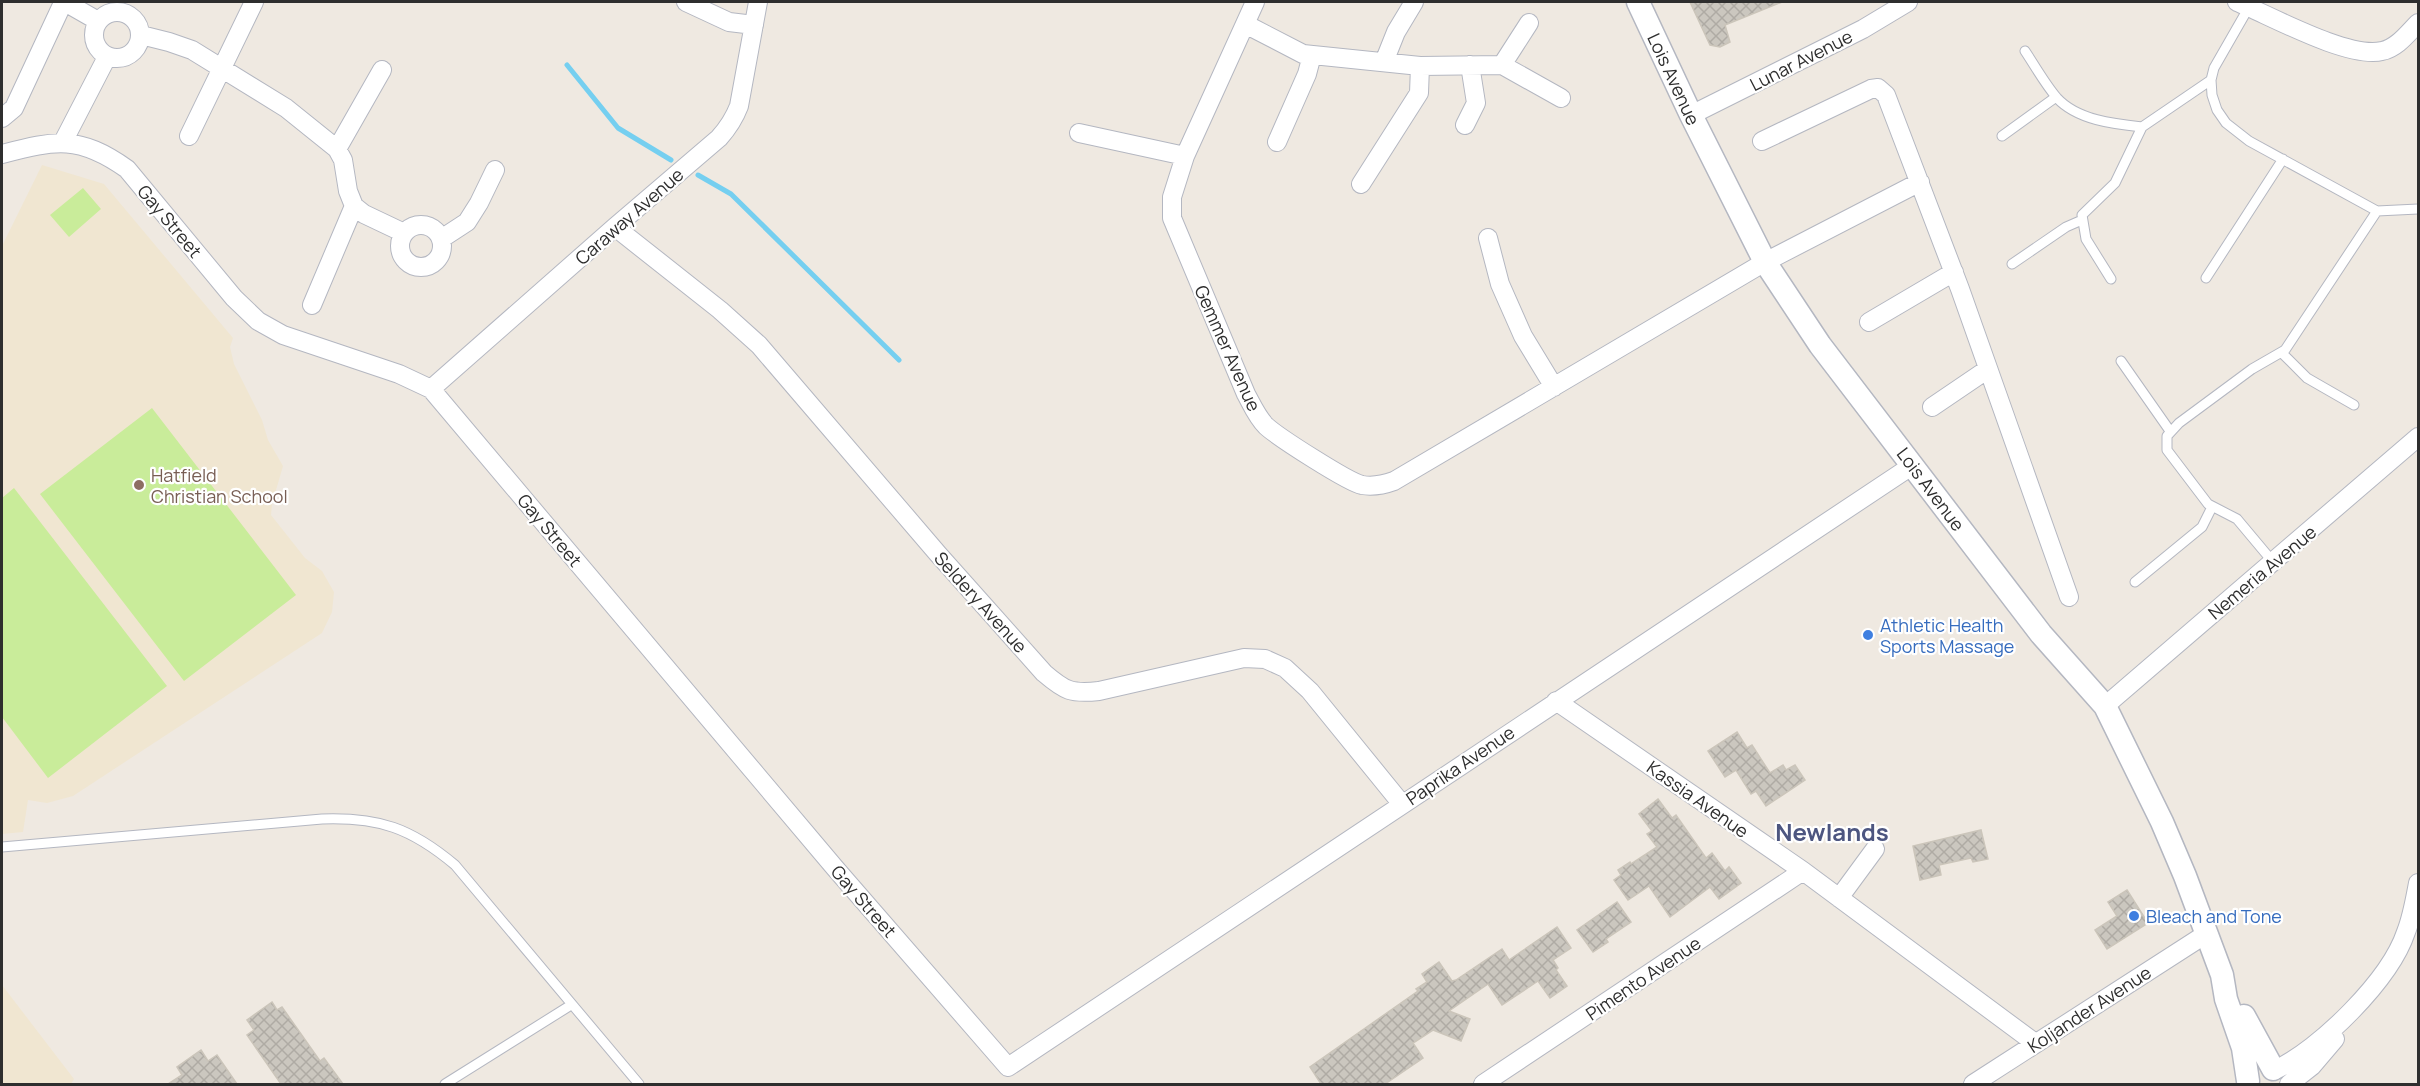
<svg xmlns="http://www.w3.org/2000/svg" width="2420" height="1086" viewBox="0 0 2420 1086" font-family="Manrope,sans-serif">
<style>
.education{fill:#f0e6d1}
.pitch{fill:#c9ec9a}
.lines{fill:none;stroke-linecap:round;stroke-linejoin:round}
.stream{stroke:#75cff0;stroke-width:5}
.building{fill:url(#building-cross-hatch);stroke:#cbc5ba;stroke-width:1.5}
.service-casing{stroke:#b4b7c1;stroke-width:11}
.minor-casing{stroke:#b4b7c1;stroke-width:20}
.tertiary-casing{stroke:#b4b7c1;stroke-width:25}
.service{stroke:#fff;stroke-width:9}
.minor{stroke:#fff;stroke-width:18}
.tertiary{stroke:#fff;stroke-width:22}
.education-dot{fill:#8d6e63;stroke:#fff;stroke-width:2}
.shop-dot{fill:#3f7fe0;stroke:#fff;stroke-width:2}
.labels{text-anchor:middle;dominant-baseline:central;stroke-width:4.5;stroke-linejoin:round;paint-order:stroke}
.street-label{font-size:18px;fill:#2e2e2e;stroke:#fff}
.education-label{font-size:18px;fill:#785e54;stroke:#fff;text-anchor:start}
.shop-label{font-size:18px;fill:#366cbe;stroke:#fff;text-anchor:start}
.district-label{font-size:24px;font-weight:bold;fill:#4d5680;stroke:#fff}
</style>
<defs>
<pattern id="building-cross-hatch" width="8" height="8" patternUnits="userSpaceOnUse" patternTransform="scale(1.5)"><rect width="8" height="8" fill="#cbc7bf"/><path d="M0 0l8 8M0 8l8-8" fill="none" stroke="#afaba4"/></pattern>
</defs>
<rect width="100%" height="100%" fill="#efe9e1"/>
<path class="education" d="M 42,165 L 104,184 L 233,338 L 230,347 L 234,364 L 262,420 L 268,440 L 283,466 L 272,504 L 271,515 L 305,558 L 322,571 L 334,592 L 332,612 L 322,633 L 73,796 L 47,803 L 28,800 L 23,832 L 2,834 L 2,246 Z
M 2,985 L 74,1079 L 71,1084 L 2,1084 Z"/>
<path class="pitch" d="M 83,188 L 101,209 L 69,237 L 50,215 Z
M 152,408 L 296,595 L 184,681 L 40,494 Z
M 14,488 L 167,686 L 48,778 L 2,717 L 2,498 Z"/>
<g class="lines">
<path class="stream" d="M 567,65 L 618,128 L 671,160
M 698,175 L 731,194 L 899,360"/>
</g>
<path class="building" d="M 1690,2 L 1782,2 L 1725,25 L 1730,42 L 1720,47 L 1710,45 Z
M 1737,732 L 1747,748 L 1752,745 L 1770,773 L 1783,765 L 1786,770 L 1795,765 L 1805,780 L 1766,806 L 1756,791 L 1751,794 L 1736,770 L 1725,777 L 1708,751 Z
M 1658,799 L 1672,818 L 1676,815 L 1706,858 L 1712,853 L 1725,871 L 1729,867 L 1741,883 L 1719,899 L 1710,887 L 1670,917 L 1649,886 L 1628,900 L 1614,880 L 1621,875 L 1618,870 L 1630,862 L 1631,864 L 1657,847 L 1647,834 L 1652,831 L 1639,814 Z
M 1981,830 L 1988,859 L 1973,862 L 1971,858 L 1939,865 L 1941,875 L 1920,880 L 1913,846 Z
M 2127,890 L 2148,923 L 2107,949 L 2095,930 L 2117,916 L 2108,902 Z
M 1617,902 L 1631,922 L 1606,939 L 1608,942 L 1593,952 L 1577,930 Z
M 1557,927 L 1571,948 L 1553,960 L 1558,968 L 1556,970 L 1567,986 L 1550,998 L 1538,981 L 1502,1005 L 1488,984 L 1449,1011 L 1470,1019 L 1461,1041 L 1433,1030 L 1413,1043 L 1423,1058 L 1385,1084 L 1321,1084 L 1310,1067 L 1418,991 L 1416,989 L 1427,982 L 1422,974 L 1439,962 L 1452,981 L 1456,980 L 1502,949 L 1509,960 Z
M 272,1002 L 277,1010 L 282,1007 L 320,1061 L 324,1058 L 343,1084 L 281,1084 L 247,1035 L 254,1030 L 247,1020 Z
M 201,1050 L 208,1061 L 217,1055 L 237,1084 L 168,1084 L 182,1075 L 177,1067 Z"/>
<g class="lines">
<defs>
<path id="service" d="M 2249,7 L 2214,68 L 2211,80 L 2212,95 L 2217,110 L 2226,123 L 2249,141 L 2377,211 L 2418,209
M 2025,51 C 2035,66 2045,84 2057,98 C 2077,120 2114,124 2142,127
M 2002,136 L 2056,97
M 2012,264 L 2066,227 L 2082,220
M 2206,278 L 2283,159
M 2111,279 L 2086,239 L 2082,215 L 2115,183 L 2142,127 L 2211,80
M 2282,353 L 2307,378 L 2354,405
M 2121,361 L 2170,431
M 2273,562 L 2237,519 L 2208,504 L 2167,450 L 2167,436 L 2179,423 L 2252,369 L 2285,350 L 2377,211
M 2135,582 L 2202,527 L 2212,507
M 2,847 L 322,819 C 379,817 411,828 455,865 L 639,1084
M 445,1084 L 571,1005"/>
<path id="minor" d="M 686,2 L 729,22 L 754,25
M 1255,2 L 1185,156 L 1172,197 L 1172,218 L 1246,394 C 1252,405 1257,417 1266,426 C 1278,437 1348,482 1362,485 C 1374,487 1383,485 1394,481 L 1765,262 L 1920,182
M 2237,2 C 2271,16 2348,59 2382,51 C 2397,48 2408,33 2418,23
M94 35a23 23 0 1 1 46 0a23 23 0 1 1-46 0Z
M 1245,24 L 1303,54 L 1420,66 L 1502,65 L 1561,98
M 141,35 L 169,42 L 192,50 L 286,108 L 337,149 L 343,160 L 348,191 L 354,206 L 364,214 L 404,233
M 1384,62 L 1396,32 L 1414,2
M 1502,65 L 1529,23
M 1691,115 L 1863,29 L 1908,2
M 2,118 L 14,108 L 62,5 L 70,5 L 98,21
M 1465,125 L 1476,103 L 1470,65
M 1079,133 L 1185,156
M 189,136 L 254,2
M 1762,141 L 1871,89 L 1878,88 L 1886,95 L 1960,289 L 2069,597
M 63,142 L 107,57
M 1277,142 L 1307,74 L 1312,55
M 337,149 L 382,70
M 2,154 C 56,140 79,135 127,169 L 234,298 L 258,321 L 283,335 L 399,374 L 431,389 L 835,868 L 1008,1067
M 1361,184 L 1419,93 L 1420,66
M400 246a21 21 0 1 1 42 0a21 21 0 1 1-42 0Z
M 615,227 L 720,310 L 759,345 L 938,554 L 1044,673 C 1065,691 1071,694 1099,691 L 1244,658 L 1265,659 L 1285,668 L 1310,691 L 1401,803
M 1488,238 L 1500,284 L 1523,336 L 1554,387
M 441,239 L 467,222 L 479,203 L 495,170
M 312,305 L 354,206
M 1869,322 L 1954,272
M 431,389 L 615,227 L 719,138 C 728,128 734,119 739,106 L 758,2
M 1932,407 L 1988,369
M 1556,701 L 1803,871 L 2035,1043
M 2105,706 L 2418,437
M 1839,898 L 1875,849
M 1008,1067 L 1913,465
M 2275,1070 C 2320,1049 2390,980 2406,932 C 2412,917 2415,899 2418,883
M 1483,1084 L 1803,871
M 1973,1084 L 2206,934
M 2289,1084 L 2312,1066 L 2335,1039"/>
<path id="tertiary" d="M 1638,2 L 1691,115 L 1765,262 L 1820,345 L 2041,634 L 2105,706 L 2162,822 L 2185,876 L 2222,975 L 2226,999 L 2243,1048 L 2248,1081
M 2244,1016 L 2273,1069"/>
</defs>
<use href="#service" class="service-casing"/>
<use href="#minor" class="minor-casing"/>
<use href="#tertiary" class="tertiary-casing"/>
<use href="#service" class="service"/>
<use href="#minor" class="minor"/>
<use href="#tertiary" class="tertiary"/>
</g>
<circle class="education-dot" cx="139" cy="485" r="6"/>
<g class="shop-dot">
<circle cx="1868" cy="635" r="6"/>
<circle cx="2134" cy="916" r="6"/>
</g>
<g class="labels">
<g class="street-label">
<text transform="translate(1801 60) rotate(-27)">Lunar Avenue</text>
<text transform="translate(1674 79) rotate(65)">Lois Avenue</text>
<text transform="translate(629 216) rotate(-41)">Caraway Avenue</text>
<text transform="translate(170 221) rotate(50)">Gay Street</text>
<text transform="translate(1228 348) rotate(66)">Gemmer Avenue</text>
<text transform="translate(1931 489) rotate(53)">Lois Avenue</text>
<text transform="translate(550 530) rotate(50)">Gay Street</text>
<text transform="translate(2262 572) rotate(-40)">Nemeria Avenue</text>
<text transform="translate(981 602) rotate(48)">Seldery Avenue</text>
<text transform="translate(1460 765) rotate(-34)">Paprika Avenue</text>
<text transform="translate(1698 799) rotate(35)">Kassia Avenue</text>
<text transform="translate(864 901) rotate(49)">Gay Street</text>
<text transform="translate(1643 978) rotate(-34)">Pimento Avenue</text>
<text transform="translate(2089 1009) rotate(-33)">Koljander Avenue</text>
</g>
<g class="education-label">
<text x="151" y="475">Hatfield<tspan x="151" dy="21">Christian School</tspan></text>
</g>
<g class="shop-label">
<text x="1880" y="625">Athletic Health<tspan x="1880" dy="21">Sports Massage</tspan></text>
<text x="2146" y="916">Bleach and Tone</text>
</g>
<g class="district-label">
<text x="1832" y="831">Newlands</text>
</g>
</g>
<rect width="2420" height="1086" fill="none" stroke="#2e2e2e" stroke-width="6"/>
</svg>
